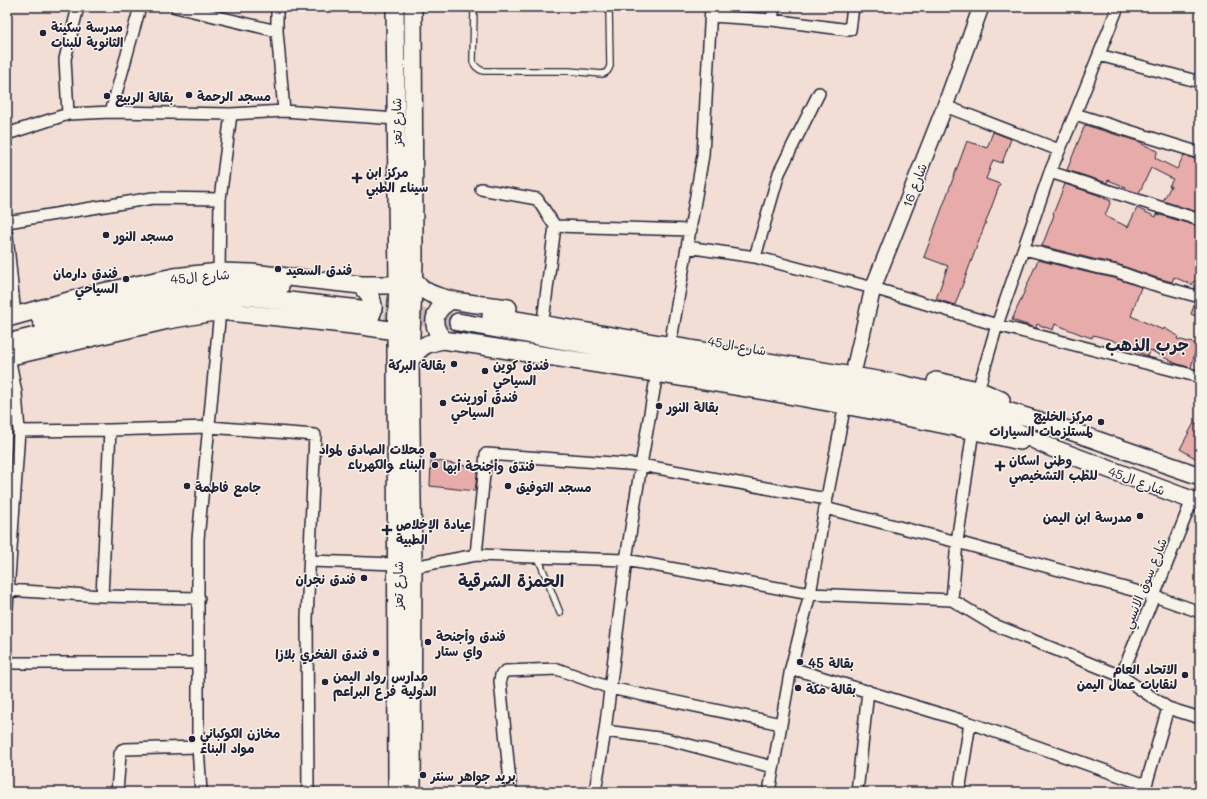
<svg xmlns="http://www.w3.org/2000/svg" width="1207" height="799" viewBox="0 0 1207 799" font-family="Mali,'Playpen Sans Arabic',sans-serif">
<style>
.building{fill:#e7aca9;stroke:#22223b}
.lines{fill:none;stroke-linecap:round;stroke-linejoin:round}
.primary-tunnel{stroke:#c8b8b6;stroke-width:17;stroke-dasharray:17 8;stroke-linecap:butt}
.lane-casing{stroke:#22223b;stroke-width:8}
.street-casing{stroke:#22223b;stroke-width:14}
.secondary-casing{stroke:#22223b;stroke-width:18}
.primary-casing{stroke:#22223b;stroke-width:20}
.lane{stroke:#f7f3e8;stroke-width:5.5}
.street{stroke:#f7f3e8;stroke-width:11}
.secondary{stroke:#f7f3e8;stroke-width:15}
.primary{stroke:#f7f3e8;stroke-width:17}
.poi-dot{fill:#22223b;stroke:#f7f3e8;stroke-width:1.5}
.labels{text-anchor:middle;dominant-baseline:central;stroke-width:3;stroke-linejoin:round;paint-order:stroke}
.poi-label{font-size:13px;font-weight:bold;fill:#22223b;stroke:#f7f3e8;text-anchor:start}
.street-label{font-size:13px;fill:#22223b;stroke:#f7f3e8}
.district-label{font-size:17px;font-weight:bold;fill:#22223b;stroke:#f7f3e8}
</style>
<rect width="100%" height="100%" fill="#f2ded5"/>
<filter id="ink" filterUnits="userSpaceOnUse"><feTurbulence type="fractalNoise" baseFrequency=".025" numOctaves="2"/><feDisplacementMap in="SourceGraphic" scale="8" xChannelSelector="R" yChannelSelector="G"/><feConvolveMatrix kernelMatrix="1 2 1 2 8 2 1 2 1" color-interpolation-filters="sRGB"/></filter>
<g filter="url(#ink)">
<path class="building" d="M 1085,125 L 1143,143 L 1142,144 L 1158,151 L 1155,158 L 1177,169 L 1184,155 L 1200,161 L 1200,213 L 1163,201 L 1171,186 L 1169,186 L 1173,179 L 1151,168 L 1139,193 L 1125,189 L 1126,187 L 1108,180 L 1107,183 L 1067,170 Z
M 993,132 L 1011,139 L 1002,163 L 993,160 L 986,179 L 1000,184 L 955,305 L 936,299 L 948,266 L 924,257 L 967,141 L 987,148 Z
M 1065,184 L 1101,196 L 1101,197 L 1111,201 L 1105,216 L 1128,227 L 1137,208 L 1156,217 L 1157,214 L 1200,227 L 1200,284 L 1194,281 L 1192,285 L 1174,277 L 1172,282 L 1154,277 L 1117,264 L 1093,259 L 1042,246 L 1054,215 L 1053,214 Z
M 1038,260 L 1090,273 L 1114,278 L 1141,287 L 1131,316 L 1163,330 L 1164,328 L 1178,336 L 1177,339 L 1197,344 L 1191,368 L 1175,363 L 1150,350 L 1147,356 L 1112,340 L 1093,335 L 1092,338 L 1080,334 L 1055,324 L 1053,330 L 1037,324 L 1036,328 L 1012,320 Z
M 1195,303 L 1200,304 L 1200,318 L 1191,314 Z
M 1194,423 L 1200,427 L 1200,461 L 1180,449 Z
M 431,460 L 478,468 L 475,491 L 430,486 Z"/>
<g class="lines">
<path class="primary-tunnel" d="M 362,297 L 411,304
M 360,309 L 458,322"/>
<defs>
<path id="lane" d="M 474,7 L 473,62 C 475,67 478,69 483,71 L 569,71 L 602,74 C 607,73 608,71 610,66 L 609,7
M 538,557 L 560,613"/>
<path id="street" d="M 176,7 L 277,31
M 277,7 L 277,31 L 284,111
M 711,16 L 772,20 L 850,30 L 853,7
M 772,20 L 774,7
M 1099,55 L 1200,82
M 945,106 L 1059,150
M 111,112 L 140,7
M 68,114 L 65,59 L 78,7
M 1075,114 L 1200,153
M 7,134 L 68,114 L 111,112 L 231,114 L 284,111 L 396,119
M 1050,172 L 1200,220
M 481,189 L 537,199 L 555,226
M 7,222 L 153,198 L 220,199
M 7,235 L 15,316
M 687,247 L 755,257 L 873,288 L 997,325 L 1200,377
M 1024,249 L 1091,266 L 1116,271 L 1152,284 L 1200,297
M 755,257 L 779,173 L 819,93
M 219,272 L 220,199 L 231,114
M 544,313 L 555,226 L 691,230
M 672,334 L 703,155 L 711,7
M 978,390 L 997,325 L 1050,172 L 1075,114 L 1118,7
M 19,431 L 110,430 L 209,427 L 315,435 L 307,619 L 308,792
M 825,508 L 957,542 L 1154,596 L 1200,612
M 476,555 L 486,454 L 641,465 L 826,499
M 310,561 L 397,564
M 413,567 L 476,555 L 626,560 L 810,594 L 952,600 L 992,624 L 1121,676 L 1168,708 L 1200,718
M 7,590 L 102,596 L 199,598
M 102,596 L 110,430
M 952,600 L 957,542 L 973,430
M 7,608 L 19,431 L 16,393 L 9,356
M 7,663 L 198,663
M 791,668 L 970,723 L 1146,785
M 1121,676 L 1154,596 L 1192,500
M 605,731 L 666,739 L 773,767
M 117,792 L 120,754 L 122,750 L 125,749 L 198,747
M 201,792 L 198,747 L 198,539 L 220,311
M 511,792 L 500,681 L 501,675 L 506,671 L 557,669 L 610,688 L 781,724
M 595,792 L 605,731 L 626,560 L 641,465 L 657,373
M 769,792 L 791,668 L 810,594 L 825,508 L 845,404
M 857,792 L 868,691
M 959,792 L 970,723
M 1144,792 L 1168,708"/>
<path id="secondary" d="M 855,365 L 873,288 L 945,106 L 981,7"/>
<path id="primary" d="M 395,7 L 398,285 L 396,331 L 397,792
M 413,279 C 417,283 420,287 424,290 C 441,302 487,305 508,308
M 361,285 C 375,299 379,312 362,326
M 491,316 L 901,384 L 988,405 L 1059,427 L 1200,476
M 7,318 L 98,293 L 174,277 L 219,272 L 251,273 L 361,285 L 398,285
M 41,320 L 135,298 L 203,284 L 280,287
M 458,322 L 900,400 L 1000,424 L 1052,448 L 1200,503
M 444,340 C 429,325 433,309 452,300
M 7,343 L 194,298 L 243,296 L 360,309
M 7,357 L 168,320 L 220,311 L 362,326 L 396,331
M 410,360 C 422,345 426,343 444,340 C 637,370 830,398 1020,441
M 936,381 L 978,390 L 1001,400
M 412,792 L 413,567 L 410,360 L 414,262 L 413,7"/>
</defs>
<use href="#lane" class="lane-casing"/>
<use href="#street" class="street-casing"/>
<use href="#secondary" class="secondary-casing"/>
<use href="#primary" class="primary-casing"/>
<use href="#lane" class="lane"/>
<use href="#street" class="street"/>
<use href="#secondary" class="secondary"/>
<use href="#primary" class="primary"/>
</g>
</g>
<g class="poi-dot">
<circle cx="43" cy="33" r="4"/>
<circle cx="189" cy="95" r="4"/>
<circle cx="107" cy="96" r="4"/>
<path d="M355 172h4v4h4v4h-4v4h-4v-4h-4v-4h4z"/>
<circle cx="106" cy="235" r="4"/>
<circle cx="278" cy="269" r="4"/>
<circle cx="126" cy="279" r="4"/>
<circle cx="454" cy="364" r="4"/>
<circle cx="485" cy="371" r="4"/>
<circle cx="443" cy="403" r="4"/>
<circle cx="659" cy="406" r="4"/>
<circle cx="1101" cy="422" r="4"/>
<circle cx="433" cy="455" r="4"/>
<circle cx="435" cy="465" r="4"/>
<path d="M998 460h4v4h4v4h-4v4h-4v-4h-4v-4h4z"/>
<circle cx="187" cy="486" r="4"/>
<circle cx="508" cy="486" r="4"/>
<circle cx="1140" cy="516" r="4"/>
<path d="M385 524h4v4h4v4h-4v4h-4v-4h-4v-4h4z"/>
<circle cx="364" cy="578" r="4"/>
<circle cx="428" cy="642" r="4"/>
<circle cx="376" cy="653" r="4"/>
<circle cx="800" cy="662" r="4"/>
<circle cx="1185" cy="675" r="4"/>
<circle cx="325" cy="682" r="4"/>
<circle cx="798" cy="688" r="4"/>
<circle cx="192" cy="739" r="4"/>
<circle cx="423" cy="775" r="4"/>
</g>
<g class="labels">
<g class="poi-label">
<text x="51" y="26">مدرسة سكينة<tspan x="51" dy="15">الثانوية للبنات</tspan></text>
<text x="197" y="95">مسجد الرحمة</text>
<text x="115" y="96">بقالة الربيع</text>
<text x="366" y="171">مركز ابن<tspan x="366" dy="15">سيناء الطبي</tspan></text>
<text x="114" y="235">مسجد النور</text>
<text x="286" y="269">فندق السعيد</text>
<text x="118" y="272" text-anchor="end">فندق دارمان<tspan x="118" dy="15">السياحي</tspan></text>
<text x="446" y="364" text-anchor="end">بقالة البركة</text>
<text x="493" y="364">فندق كوين<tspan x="493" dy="15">السياحي</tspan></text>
<text x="451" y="396">فندق أورينت<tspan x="451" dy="15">السياحي</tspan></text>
<text x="667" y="406">بقالة النور</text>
<text x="1093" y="415" text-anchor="end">مركز الخليج<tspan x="1093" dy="15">لمستلزمات السيارات</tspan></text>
<text x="425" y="448" text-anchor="end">محلات الصادق لمواد<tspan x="425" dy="15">البناء والكهرباء</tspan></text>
<text x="1009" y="459">وطني اسكان<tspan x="1009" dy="15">للطب التشخيصي</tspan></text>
<text x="443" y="465">فندق وأجنحة أبها</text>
<text x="195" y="486">جامع فاطمة</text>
<text x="516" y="486">مسجد التوفيق</text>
<text x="1132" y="516" text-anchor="end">مدرسة ابن اليمن</text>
<text x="396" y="523">عيادة الإخلاص<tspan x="396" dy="15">الطبية</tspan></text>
<text x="356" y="578" text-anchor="end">فندق نجران</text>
<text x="436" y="635">فندق وأجنحة<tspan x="436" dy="15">واي ستار</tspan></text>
<text x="368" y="653" text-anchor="end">فندق الفخري بلازا</text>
<text x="808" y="662">بقالة 45</text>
<text x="1177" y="668" text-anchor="end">الاتحاد العام<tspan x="1177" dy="15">لنقابات عمال اليمن</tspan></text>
<text x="333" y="675">مدارس رواد اليمن<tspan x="333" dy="15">الدولية فرع البراعم</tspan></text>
<text x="806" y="688">بقالة مكة</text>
<text x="200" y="732">مخازن الكوكباني<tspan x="200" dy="15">مواد البناء</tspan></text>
<text x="431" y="775">بريد جواهر سنتر</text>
</g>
<g class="street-label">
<text transform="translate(396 122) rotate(-91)">شارع تعز</text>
<text transform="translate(914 185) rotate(-69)">شارع 16</text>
<text transform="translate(200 276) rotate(-5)">شارع ال45</text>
<text transform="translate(737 345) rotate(10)">شارع ال45</text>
<text transform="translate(1137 480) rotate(20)">شارع ال45</text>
<text transform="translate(1144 583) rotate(-68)">شارع سوق الانسي</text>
<text transform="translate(397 585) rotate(-90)">شارع تعز</text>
</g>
<g class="district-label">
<text x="1147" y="344">جرب الذهب</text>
<text x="511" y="580">الحمزة الشرقية</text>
</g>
</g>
<rect width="1207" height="799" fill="none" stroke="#f7f3e8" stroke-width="24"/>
<rect x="12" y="12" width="1183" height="775" fill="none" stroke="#22223b" stroke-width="1.5" filter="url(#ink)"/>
</svg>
